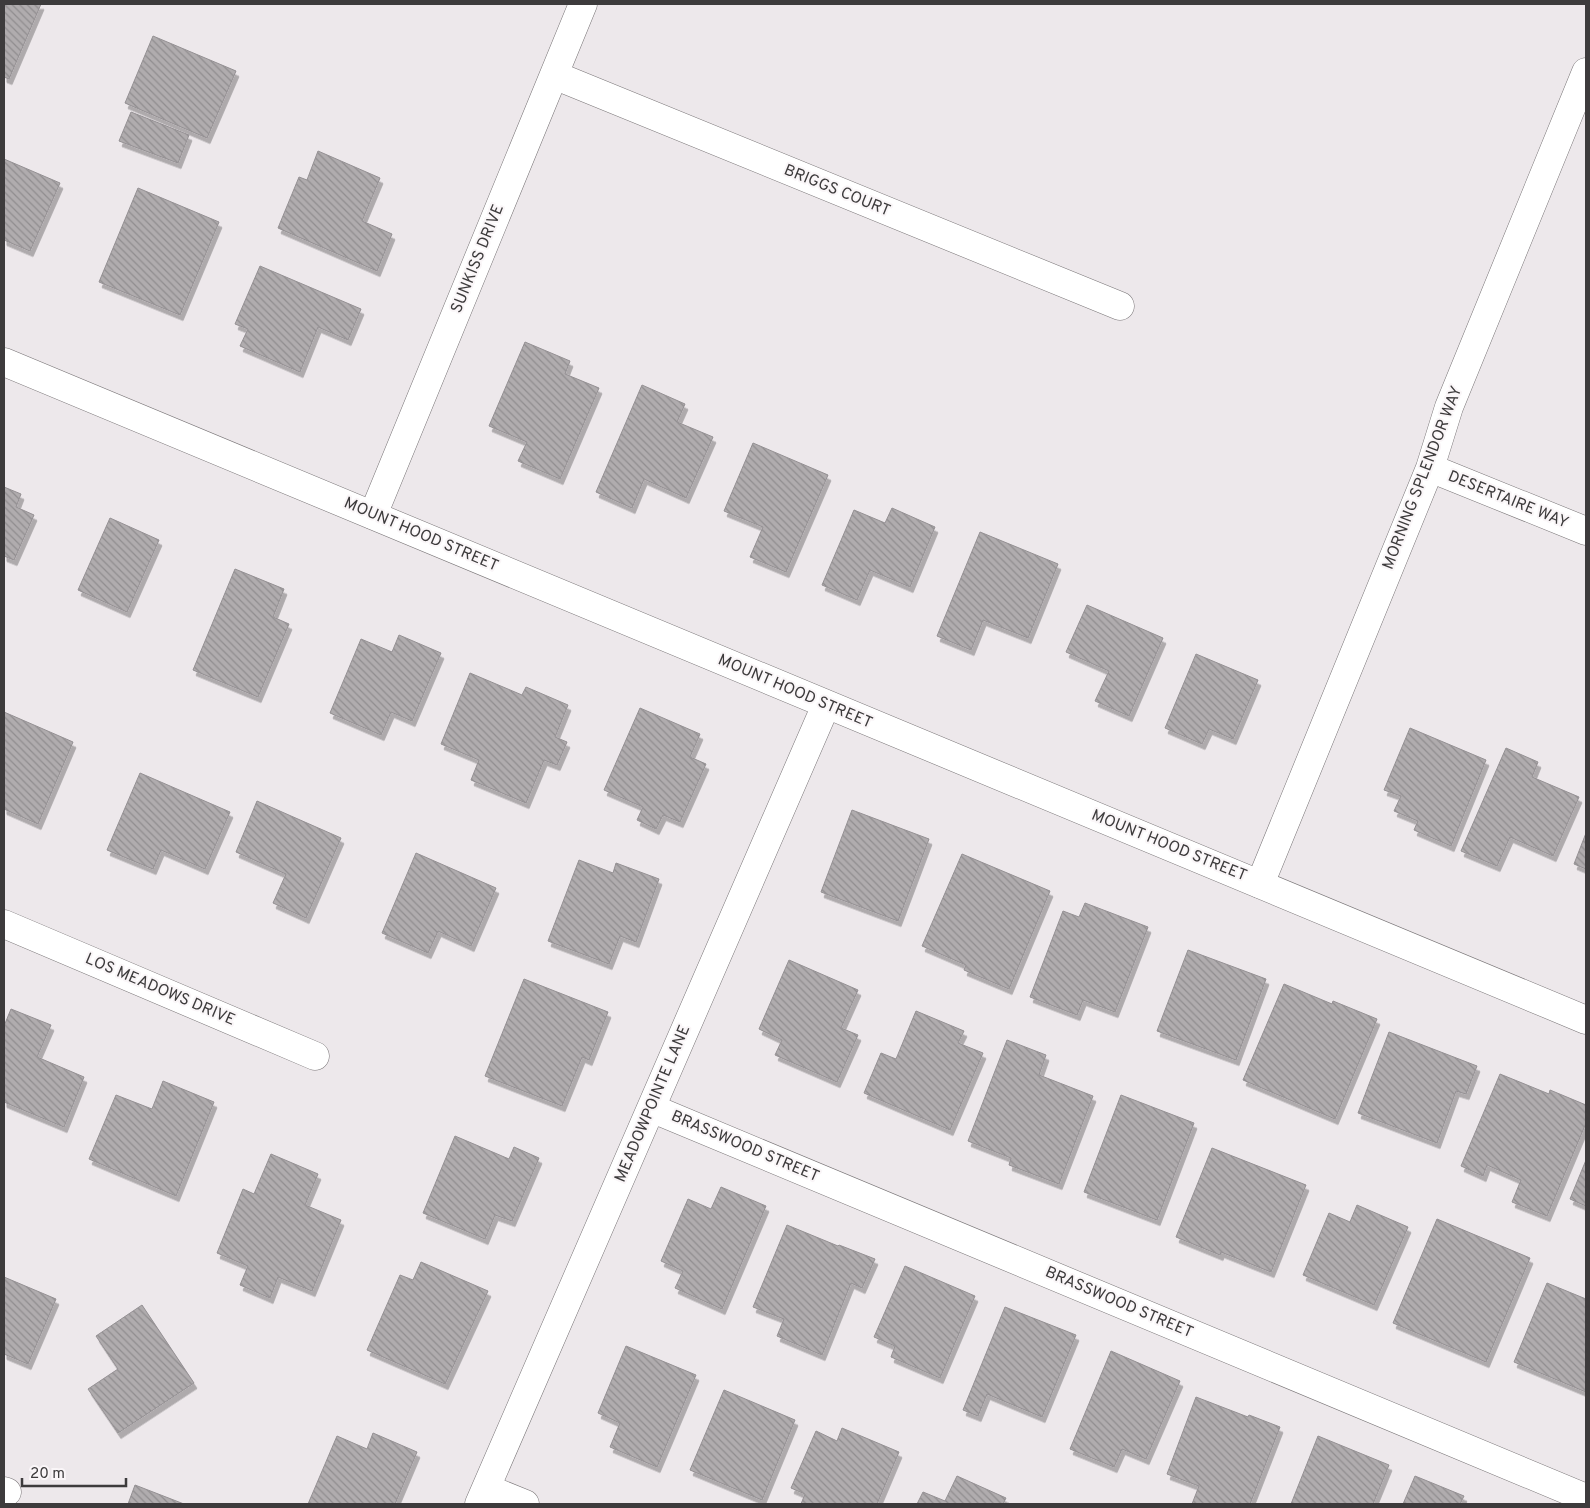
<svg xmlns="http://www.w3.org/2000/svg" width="1590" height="1508" viewBox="0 0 1590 1508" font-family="Overpass,sans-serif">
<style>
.building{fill:url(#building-back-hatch);stroke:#949093;filter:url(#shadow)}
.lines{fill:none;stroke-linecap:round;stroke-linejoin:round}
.minor-casing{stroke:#797577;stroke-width:29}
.tertiary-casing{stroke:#797577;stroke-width:29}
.minor{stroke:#fff;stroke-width:28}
.tertiary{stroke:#fff;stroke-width:28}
.labels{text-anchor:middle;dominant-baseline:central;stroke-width:4;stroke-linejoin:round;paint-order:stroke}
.street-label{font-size:16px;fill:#3d3b3c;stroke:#faf6f8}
</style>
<defs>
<pattern id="building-back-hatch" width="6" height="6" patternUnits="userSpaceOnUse" patternTransform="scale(1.25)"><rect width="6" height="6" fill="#b0acae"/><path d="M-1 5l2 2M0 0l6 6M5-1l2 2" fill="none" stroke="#908d8f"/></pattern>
<filter id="shadow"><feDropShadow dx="3" dy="5.5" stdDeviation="0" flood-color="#0004"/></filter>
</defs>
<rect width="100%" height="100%" fill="#ede8eb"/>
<path class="building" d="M 4,4 L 41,4 L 9,79 L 4,77 Z
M 153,36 L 236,71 L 207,138 L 125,103 Z
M 131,112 L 189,135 L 178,163 L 119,141 Z
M 318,151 L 380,178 L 362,221 L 392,234 L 377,271 L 278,228 L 299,177 L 307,180 Z
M 4,159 L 60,183 L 30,251 L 4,240 Z
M 138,188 L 219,222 L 180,315 L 99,282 Z
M 260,266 L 361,309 L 348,340 L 318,327 L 300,372 L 240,346 L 248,329 L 235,324 Z
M 525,342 L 570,361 L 565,374 L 599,388 L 560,479 L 518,461 L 527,442 L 489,426 Z
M 642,385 L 685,404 L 677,422 L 713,437 L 686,498 L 644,479 L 632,508 L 596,492 Z
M 753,443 L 828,475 L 786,572 L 750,557 L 763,527 L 724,511 Z
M 4,487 L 21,494 L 16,507 L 34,515 L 14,560 L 4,556 Z
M 892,508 L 935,527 L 910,587 L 870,570 L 857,600 L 822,585 L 854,510 L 885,523 Z
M 110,518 L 159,540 L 127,612 L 78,590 Z
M 980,532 L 1058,564 L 1028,638 L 983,620 L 971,650 L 937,636 Z
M 235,569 L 284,589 L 273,617 L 289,624 L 258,697 L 193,670 Z
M 1087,605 L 1163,638 L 1129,716 L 1095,701 L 1109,671 L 1066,652 Z
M 399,635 L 441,653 L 412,721 L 391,712 L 381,735 L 330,713 L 361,639 L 392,652 Z
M 1196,654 L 1258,680 L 1233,739 L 1209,729 L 1202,744 L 1165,728 Z
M 470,673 L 522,695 L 526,687 L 568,705 L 555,737 L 567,742 L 557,765 L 544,760 L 526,803 L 471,780 L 479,760 L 441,744 Z
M 640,708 L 700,734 L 690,757 L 706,764 L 680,822 L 663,815 L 656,829 L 637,820 L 643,807 L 604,790 Z
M 4,712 L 73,742 L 38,824 L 4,809 Z
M 1410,728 L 1486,760 L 1451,846 L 1414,830 L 1418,821 L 1394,811 L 1401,796 L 1384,790 Z
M 1506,748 L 1538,762 L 1532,777 L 1579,797 L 1553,856 L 1510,837 L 1497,866 L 1461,851 Z
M 140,773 L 230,812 L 205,869 L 161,850 L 153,869 L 107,850 Z
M 257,801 L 341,838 L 306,918 L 273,903 L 286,874 L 236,852 Z
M 852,810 L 929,839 L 898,921 L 821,892 Z
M 1586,833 L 1586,869 L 1574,864 Z
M 416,853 L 496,888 L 471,946 L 438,931 L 428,953 L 382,933 Z
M 962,854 L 1050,891 L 1009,989 L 964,970 L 966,965 L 922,946 Z
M 579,860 L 613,873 L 616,863 L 659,879 L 636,942 L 620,936 L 609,964 L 548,941 Z
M 1085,903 L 1148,927 L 1115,1012 L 1083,1000 L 1077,1015 L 1030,997 L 1063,911 L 1079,917 Z
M 1188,950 L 1266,979 L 1236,1060 L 1157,1031 Z
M 789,960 L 858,990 L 841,1028 L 858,1035 L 837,1082 L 775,1055 L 782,1040 L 759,1029 Z
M 524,979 L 608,1012 L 589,1060 L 582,1057 L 562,1106 L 485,1076 Z
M 1284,984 L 1332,1004 L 1333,1001 L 1377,1019 L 1335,1119 L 1243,1080 Z
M 11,1009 L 51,1025 L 37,1057 L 84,1077 L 64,1127 L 4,1102 L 4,1026 Z
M 916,1011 L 964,1031 L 958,1043 L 983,1053 L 950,1130 L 864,1093 L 881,1053 L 896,1059 Z
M 1389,1032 L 1477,1066 L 1466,1094 L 1456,1091 L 1437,1143 L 1358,1113 Z
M 1007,1040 L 1046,1055 L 1039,1075 L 1093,1096 L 1059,1184 L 1009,1165 L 1011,1158 L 968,1141 Z
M 1500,1074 L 1549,1094 L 1550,1090 L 1586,1105 L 1586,1123 L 1547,1216 L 1512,1202 L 1521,1180 L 1487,1165 L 1483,1176 L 1461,1166 Z
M 163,1081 L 214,1102 L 176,1196 L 89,1159 L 116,1095 L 152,1109 Z
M 1121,1095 L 1194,1123 L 1157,1220 L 1084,1192 Z
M 455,1136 L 509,1159 L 514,1147 L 539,1158 L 512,1221 L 495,1215 L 485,1239 L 423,1213 Z
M 1212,1148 L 1306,1185 L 1271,1272 L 1221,1252 L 1220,1255 L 1176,1237 Z
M 271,1154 L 318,1174 L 305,1205 L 341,1220 L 312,1291 L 278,1277 L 270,1298 L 240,1285 L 248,1266 L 217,1253 L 243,1189 L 254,1194 Z
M 1586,1160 L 1586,1206 L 1570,1199 Z
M 721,1187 L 766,1206 L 722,1309 L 675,1288 L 683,1271 L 661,1261 L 688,1199 L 711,1209 Z
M 1357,1205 L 1408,1227 L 1374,1305 L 1303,1275 L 1329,1213 L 1350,1222 Z
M 1437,1219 L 1530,1258 L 1486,1362 L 1393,1323 Z
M 787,1225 L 838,1246 L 839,1245 L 875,1259 L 862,1288 L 851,1283 L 822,1355 L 777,1336 L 784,1319 L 753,1307 Z
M 421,1262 L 488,1291 L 445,1384 L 367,1350 L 400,1275 L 413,1280 Z
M 905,1266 L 975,1296 L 940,1378 L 891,1357 L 895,1346 L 874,1337 Z
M 4,1277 L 56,1299 L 28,1364 L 4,1354 Z
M 1547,1283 L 1586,1299 L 1586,1392 L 1514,1362 Z
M 142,1305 L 194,1383 L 118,1433 L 88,1389 L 118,1369 L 96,1336 Z
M 1005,1307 L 1076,1335 L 1042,1417 L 987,1394 L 978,1416 L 963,1410 Z
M 626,1346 L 696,1375 L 657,1467 L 610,1447 L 620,1423 L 598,1413 Z
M 1111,1351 L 1180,1381 L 1146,1459 L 1122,1449 L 1114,1467 L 1070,1449 Z
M 724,1390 L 795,1420 L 762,1500 L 690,1470 Z
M 1196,1397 L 1248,1417 L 1249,1415 L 1280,1427 L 1250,1504 L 1192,1504 L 1199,1486 L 1167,1474 Z
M 842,1428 L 899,1452 L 877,1504 L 801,1504 L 805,1494 L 791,1488 L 816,1431 L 837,1441 Z
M 373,1433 L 417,1452 L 395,1504 L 308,1504 L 337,1436 L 367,1449 Z
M 1318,1436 L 1389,1465 L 1373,1504 L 1291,1504 Z
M 957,1476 L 1006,1498 L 1003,1504 L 917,1504 L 923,1492 L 945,1501 Z
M 1415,1476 L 1464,1496 L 1460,1504 L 1403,1504 Z
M 135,1485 L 184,1504 L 128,1504 Z"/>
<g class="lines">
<defs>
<path id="minor" d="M 554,75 L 1120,306
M 1430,468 L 1586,531
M 373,515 L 583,4
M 1260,884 L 1430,468 L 1449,407 L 1586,72
M 4,924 L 315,1056
M 651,1108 L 1586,1498
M 486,1488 L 525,1504
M 4,1491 L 7,1492
M 479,1504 L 826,705"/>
<path id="tertiary" d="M 4,362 L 1586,1020"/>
</defs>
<use href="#minor" class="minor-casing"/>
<use href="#tertiary" class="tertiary-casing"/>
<use href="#minor" class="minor"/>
<use href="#tertiary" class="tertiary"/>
</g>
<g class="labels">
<g class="street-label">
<text transform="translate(837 191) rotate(22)">BRIGGS COURT</text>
<text transform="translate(478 259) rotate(-68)">SUNKISS DRIVE</text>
<text transform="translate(1423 478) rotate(-69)">MORNING SPLENDOR WAY</text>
<text transform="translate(1508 500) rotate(22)">DESERTAIRE WAY</text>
<text transform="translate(421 535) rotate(23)">MOUNT HOOD STREET</text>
<text transform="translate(795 692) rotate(23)">MOUNT HOOD STREET</text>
<text transform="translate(1169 846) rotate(22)">MOUNT HOOD STREET</text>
<text transform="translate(160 990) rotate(23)">LOS MEADOWS DRIVE</text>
<text transform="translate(653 1104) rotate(-67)">MEADOWPOINTE LANE</text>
<text transform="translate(745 1147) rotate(23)">BRASSWOOD STREET</text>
<text transform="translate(1119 1303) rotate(23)">BRASSWOOD STREET</text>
</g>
</g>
<rect width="1590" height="1508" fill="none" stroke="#3d3b3c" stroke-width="10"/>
<path d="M22 1478v8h104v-8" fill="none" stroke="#3d3b3c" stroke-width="2.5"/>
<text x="30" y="1478" font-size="15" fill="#3d3b3c" stroke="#faf6f8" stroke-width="4" paint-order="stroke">20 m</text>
</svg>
